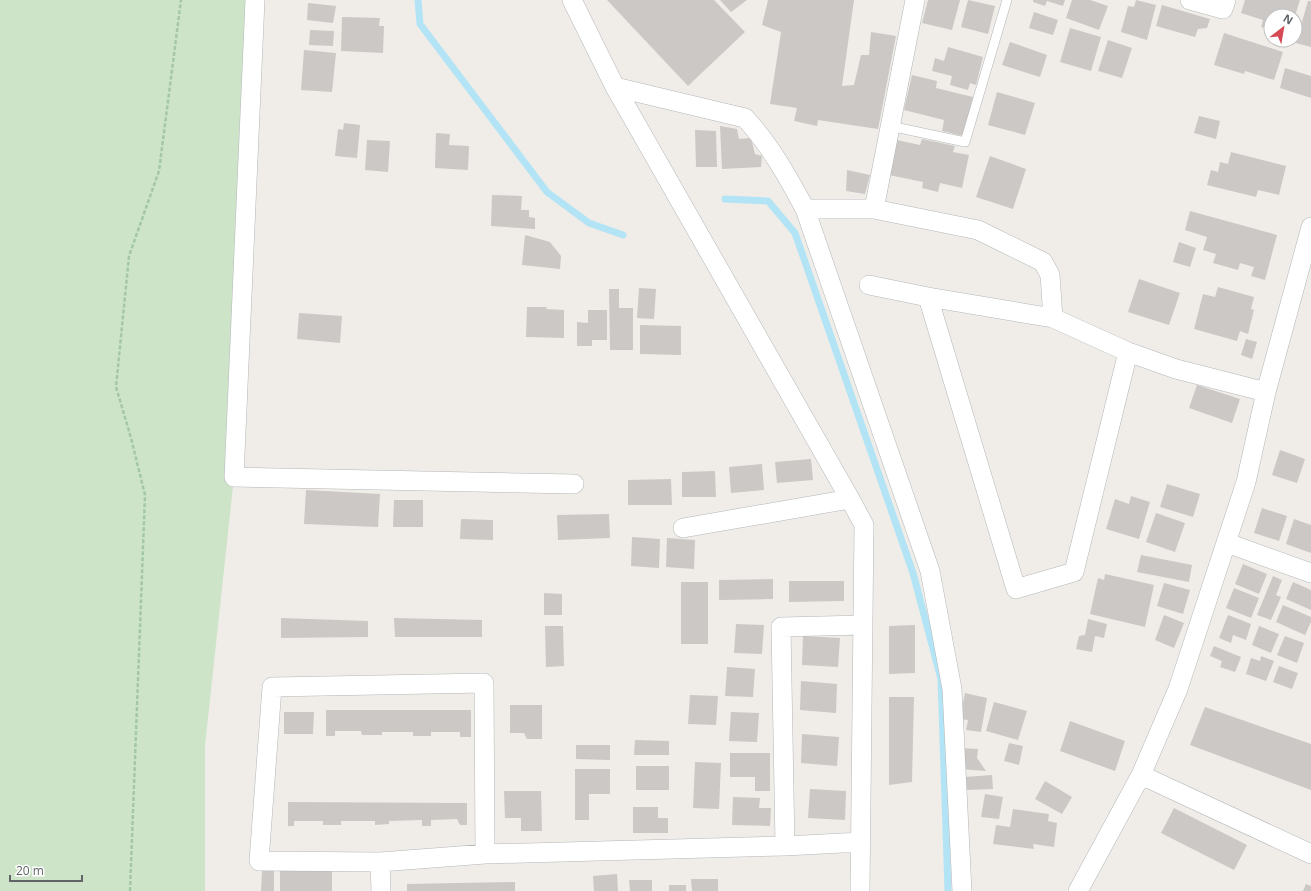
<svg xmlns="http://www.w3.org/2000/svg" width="1311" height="891" viewBox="0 0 1311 891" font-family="'Open Sans',sans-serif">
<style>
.green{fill:#cde4c9}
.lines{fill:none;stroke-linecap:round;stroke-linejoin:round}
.stream{stroke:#b3e4f5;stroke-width:7}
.building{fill:#cbc8c5}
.lane-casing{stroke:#b3b6b9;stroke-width:10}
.street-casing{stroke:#b3b6b9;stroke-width:20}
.path{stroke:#a4c7a8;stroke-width:2.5;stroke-dasharray:4 2;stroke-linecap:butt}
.lane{stroke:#fff;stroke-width:9}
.street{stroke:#fff;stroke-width:19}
</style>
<rect width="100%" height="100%" fill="#f0ede9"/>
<path class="green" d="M 0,0 L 254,0 L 234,477 L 205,746 L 205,891 L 0,891 Z"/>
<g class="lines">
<path class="stream" d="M 418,0 L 420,24 L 547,192 L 589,223 L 623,235
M 725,199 L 768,201 L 795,233 L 913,573 L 941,679 L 948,891"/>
</g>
<path class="building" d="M 607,0 L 714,0 L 745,32 L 688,86 Z
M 720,0 L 747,0 L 731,12 Z
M 768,0 L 854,0 L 842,86 L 854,85 L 861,55 L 869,55 L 871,32 L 896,36 L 878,129 L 818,120 L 817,126 L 794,121 L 797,108 L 770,104 L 781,32 L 762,25 Z
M 928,0 L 960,0 L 952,30 L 922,23 Z
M 968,0 L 995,6 L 988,34 L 961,27 Z
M 1033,0 L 1065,0 L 1063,6 L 1047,1 L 1045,6 L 1033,2 Z
M 1072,0 L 1090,0 L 1108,6 L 1099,30 L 1066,18 Z
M 1136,0 L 1156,5 L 1147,40 L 1121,32 L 1128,6 L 1134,7 Z
M 1245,0 L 1300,0 L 1295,16 L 1271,16 L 1271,30 L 1261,27 L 1263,20 L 1241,13 Z
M 1308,1 L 1311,1 L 1311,47 L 1296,43 Z
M 308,3 L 336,6 L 333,23 L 307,20 Z
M 1162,5 L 1210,19 L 1207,28 L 1198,29 L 1195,37 L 1156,26 Z
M 1034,12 L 1058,20 L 1053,35 L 1029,28 Z
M 342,17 L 380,18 L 379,26 L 384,26 L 383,53 L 341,51 Z
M 1070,28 L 1101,37 L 1091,71 L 1060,62 Z
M 310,30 L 334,31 L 333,46 L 309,45 Z
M 1224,33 L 1283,52 L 1274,80 L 1245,71 L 1244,74 L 1214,65 Z
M 1108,40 L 1132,48 L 1122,78 L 1098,71 Z
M 1010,42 L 1047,55 L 1040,77 L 1002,65 Z
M 948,47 L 983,57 L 976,85 L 970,83 L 968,90 L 950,85 L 952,76 L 932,71 L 935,58 L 944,61 Z
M 304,50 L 336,53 L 332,92 L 301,90 Z
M 1285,68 L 1311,76 L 1311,98 L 1280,88 Z
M 912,75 L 937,81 L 936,88 L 973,97 L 963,136 L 942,131 L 944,120 L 904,110 Z
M 997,92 L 1035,103 L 1025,135 L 988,125 Z
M 1199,116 L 1220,121 L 1216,139 L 1194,133 Z
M 344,123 L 360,125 L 357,158 L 335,156 L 338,129 L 343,130 Z
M 720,126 L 737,129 L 739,139 L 751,138 L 755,154 L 762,156 L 761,167 L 722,169 Z
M 695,130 L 716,131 L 717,167 L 696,167 Z
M 436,133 L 450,134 L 449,145 L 469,146 L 468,170 L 435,168 Z
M 922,139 L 955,146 L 953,152 L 969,155 L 962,188 L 940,183 L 938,192 L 922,188 L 923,182 L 889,175 L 897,140 L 920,145 Z
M 367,140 L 390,141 L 388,172 L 365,170 Z
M 1231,152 L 1286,166 L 1279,195 L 1258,190 L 1256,197 L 1207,185 L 1211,170 L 1218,172 L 1220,162 L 1228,164 Z
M 990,156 L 1026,169 L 1013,209 L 976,197 Z
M 847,170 L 870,175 L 865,194 L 846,191 Z
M 492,195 L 522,196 L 521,210 L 529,210 L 529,217 L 535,218 L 535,229 L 491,226 Z
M 1190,211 L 1277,235 L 1265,280 L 1251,276 L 1254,267 L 1240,263 L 1238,270 L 1213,263 L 1216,254 L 1203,250 L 1207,237 L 1185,230 Z
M 525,235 L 550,242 L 561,256 L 560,269 L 522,265 Z
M 1179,242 L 1196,248 L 1190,267 L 1173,262 Z
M 1139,279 L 1180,293 L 1169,325 L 1128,312 Z
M 1218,287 L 1254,297 L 1251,309 L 1254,310 L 1248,334 L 1240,331 L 1237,341 L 1194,329 L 1203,294 L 1215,297 Z
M 639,288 L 656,289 L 654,319 L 637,318 Z
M 609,289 L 619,289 L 619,308 L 633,308 L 633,350 L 610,350 Z
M 527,307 L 547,307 L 546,309 L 564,310 L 564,338 L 526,337 Z
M 588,310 L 607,310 L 607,340 L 592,340 L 592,346 L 577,346 L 577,322 L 588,323 Z
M 299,313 L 342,316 L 340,343 L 297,339 Z
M 640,325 L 681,326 L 681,355 L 640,354 Z
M 1246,339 L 1257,342 L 1252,359 L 1241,355 Z
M 1197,385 L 1240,399 L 1232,423 L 1189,408 Z
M 1280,450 L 1305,459 L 1297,483 L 1272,475 Z
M 811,459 L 813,480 L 777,483 L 775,462 Z
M 762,464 L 764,490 L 731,493 L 729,467 Z
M 715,471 L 716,497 L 682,497 L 682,472 Z
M 671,479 L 672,505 L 628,505 L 628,480 Z
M 1167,484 L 1200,494 L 1193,517 L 1160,507 Z
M 306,490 L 380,494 L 378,527 L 304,524 Z
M 1131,496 L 1150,502 L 1139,539 L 1106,529 L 1115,499 L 1129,504 Z
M 394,500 L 423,500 L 423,527 L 393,527 Z
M 1262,508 L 1287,516 L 1279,541 L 1254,533 Z
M 1156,513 L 1185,523 L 1175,552 L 1146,542 Z
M 609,514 L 610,538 L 558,540 L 557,515 Z
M 461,519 L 493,520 L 493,540 L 460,539 Z
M 1294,519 L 1311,525 L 1311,553 L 1286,544 Z
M 632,537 L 660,539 L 659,568 L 631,566 Z
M 667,538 L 695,540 L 694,569 L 666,567 Z
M 1141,555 L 1192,565 L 1189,582 L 1137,572 Z
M 1243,564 L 1267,574 L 1259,594 L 1235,584 Z
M 1105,574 L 1154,585 L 1145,627 L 1090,614 L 1098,578 L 1104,580 Z
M 1273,576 L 1282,580 L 1276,595 L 1281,597 L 1271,620 L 1257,615 Z
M 773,579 L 773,599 L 719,600 L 719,580 Z
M 789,581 L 844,581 L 844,601 L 789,602 Z
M 681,582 L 708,582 L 708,644 L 681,644 Z
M 1293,582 L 1311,590 L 1311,610 L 1286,599 Z
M 1164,583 L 1190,590 L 1183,614 L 1157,606 Z
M 1234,588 L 1259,598 L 1251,618 L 1226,608 Z
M 544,593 L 562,594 L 562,615 L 544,615 Z
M 1283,605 L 1311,617 L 1311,622 L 1305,635 L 1276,622 Z
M 1164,615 L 1184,623 L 1174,648 L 1155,640 Z
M 1228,615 L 1251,624 L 1246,640 L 1233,635 L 1231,643 L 1219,638 Z
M 281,618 L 368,621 L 368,637 L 281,638 Z
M 394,618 L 482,620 L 482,637 L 395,637 Z
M 1088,619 L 1107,624 L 1104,638 L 1095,636 L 1092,652 L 1076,649 L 1079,636 L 1085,635 Z
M 736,624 L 764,625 L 762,654 L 734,653 Z
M 915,625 L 915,673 L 889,674 L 889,626 Z
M 545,626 L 563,626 L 564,666 L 546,667 Z
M 1259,626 L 1279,634 L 1271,653 L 1252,645 Z
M 803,636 L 840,638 L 838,667 L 802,665 Z
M 1285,636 L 1304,643 L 1297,663 L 1277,655 Z
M 1214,646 L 1241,657 L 1235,672 L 1220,667 L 1222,661 L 1210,656 Z
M 1261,656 L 1274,661 L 1266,681 L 1246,674 L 1251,658 L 1260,661 Z
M 1279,666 L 1298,673 L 1292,689 L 1273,682 Z
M 727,667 L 755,669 L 753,697 L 725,696 Z
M 801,681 L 837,684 L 836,713 L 800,710 Z
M 965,693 L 987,698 L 981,732 L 966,730 L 968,720 L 960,719 Z
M 690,695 L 718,696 L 716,725 L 688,724 Z
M 889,697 L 914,697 L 912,782 L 889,785 Z
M 994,702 L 1027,711 L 1018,740 L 986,731 Z
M 510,705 L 542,705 L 542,739 L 527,739 L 524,733 L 510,733 Z
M 1205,707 L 1311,744 L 1311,790 L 1190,745 Z
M 326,710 L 471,710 L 471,737 L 460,737 L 460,732 L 431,732 L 431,736 L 413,736 L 413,732 L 382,732 L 382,735 L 362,735 L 361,731 L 335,731 L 335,736 L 326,736 Z
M 284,712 L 314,712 L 313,734 L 284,734 Z
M 731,712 L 759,713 L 757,742 L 729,741 Z
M 1070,721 L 1125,741 L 1115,771 L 1060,751 Z
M 802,734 L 839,737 L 837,766 L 801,763 Z
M 635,740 L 669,741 L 669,755 L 634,755 Z
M 1009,743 L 1023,746 L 1019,765 L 1004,761 Z
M 576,745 L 610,745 L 610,760 L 576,759 Z
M 961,748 L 978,749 L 977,758 L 986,771 L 960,769 Z
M 730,753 L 770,753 L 770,791 L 755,791 L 755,777 L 730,777 Z
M 695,762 L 721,763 L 719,809 L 693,808 Z
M 636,766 L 669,766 L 669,790 L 636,790 Z
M 575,769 L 610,769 L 610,794 L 589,794 L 589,820 L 575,820 Z
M 992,775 L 993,789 L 965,790 L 964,777 Z
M 1045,781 L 1072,797 L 1062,814 L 1035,799 Z
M 810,789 L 846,791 L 845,820 L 808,818 Z
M 504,791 L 541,791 L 542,831 L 521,831 L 521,818 L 505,818 Z
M 985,794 L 1003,797 L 999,819 L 981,817 Z
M 733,797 L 760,798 L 759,808 L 771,808 L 770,826 L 732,825 Z
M 288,802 L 467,803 L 467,825 L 460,825 L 457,819 L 431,820 L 431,826 L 422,826 L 422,820 L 389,821 L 389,824 L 375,825 L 375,821 L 341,821 L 341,825 L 323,825 L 323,821 L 294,821 L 294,826 L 288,826 Z
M 633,807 L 658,807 L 658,818 L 668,818 L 668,833 L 633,833 Z
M 1174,808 L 1247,845 L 1234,870 L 1161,833 Z
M 1013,809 L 1049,814 L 1048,821 L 1057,823 L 1054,847 L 1033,844 L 1034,849 L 993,844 L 996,825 L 1010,827 Z
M 262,870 L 274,871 L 274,891 L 261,891 Z
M 280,871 L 332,871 L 332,891 L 280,891 Z
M 617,874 L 618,891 L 594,891 L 593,876 Z
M 691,879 L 718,879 L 718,891 L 692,891 Z
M 629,880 L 652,880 L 652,891 L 630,891 Z
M 515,882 L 515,891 L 407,891 L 407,884 Z
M 1306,884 L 1311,886 L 1311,891 L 1303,891 Z
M 669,885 L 686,885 L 686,891 L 669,891 Z"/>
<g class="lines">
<defs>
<path id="lane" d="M 890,126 L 965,142 L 1007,0"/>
<path id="street" d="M 255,0 L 234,477 L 574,484
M 572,0 L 615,87 L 850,499 L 864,525 L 860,891
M 1190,0 L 1223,9 L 1226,0
M 615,87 L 745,118 C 770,145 788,177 805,209 L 930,571 L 952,689 L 962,891
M 805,209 L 874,209 L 915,0
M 874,209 L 978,230 L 1043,262 L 1050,275 L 1053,318 L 1128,352 L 1176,369 L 1266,392
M 869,285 L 928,297
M 1053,318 L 928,297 L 1016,589 L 1074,572 L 1128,352
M 683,528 L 850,499
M 1227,543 L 1311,573
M 1141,775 L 1311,854
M 785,846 L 781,627 L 863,625
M 485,854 L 484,683 L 272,687 L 259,861 L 380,862 L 485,854 L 785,846 L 861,842
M 380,862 L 381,891
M 1078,891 L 1141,775 L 1178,689 L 1246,482 L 1266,392 L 1311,227"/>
</defs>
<use href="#lane" class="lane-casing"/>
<use href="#street" class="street-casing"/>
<path class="path" d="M 130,891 L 145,495 L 131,438 L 116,387 L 129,256 L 159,171 L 181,0"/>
<use href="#lane" class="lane"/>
<use href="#street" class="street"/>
</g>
<g transform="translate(1283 28) rotate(31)"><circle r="19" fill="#ffffff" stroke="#bfc1c2"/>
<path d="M0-3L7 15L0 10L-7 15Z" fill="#d54956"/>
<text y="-6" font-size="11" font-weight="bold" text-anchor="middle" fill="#606467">N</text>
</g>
<path d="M10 875v6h72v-6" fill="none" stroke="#606467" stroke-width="2"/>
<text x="16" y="875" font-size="12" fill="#606467" stroke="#ffffff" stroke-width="3" paint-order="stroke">20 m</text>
</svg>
